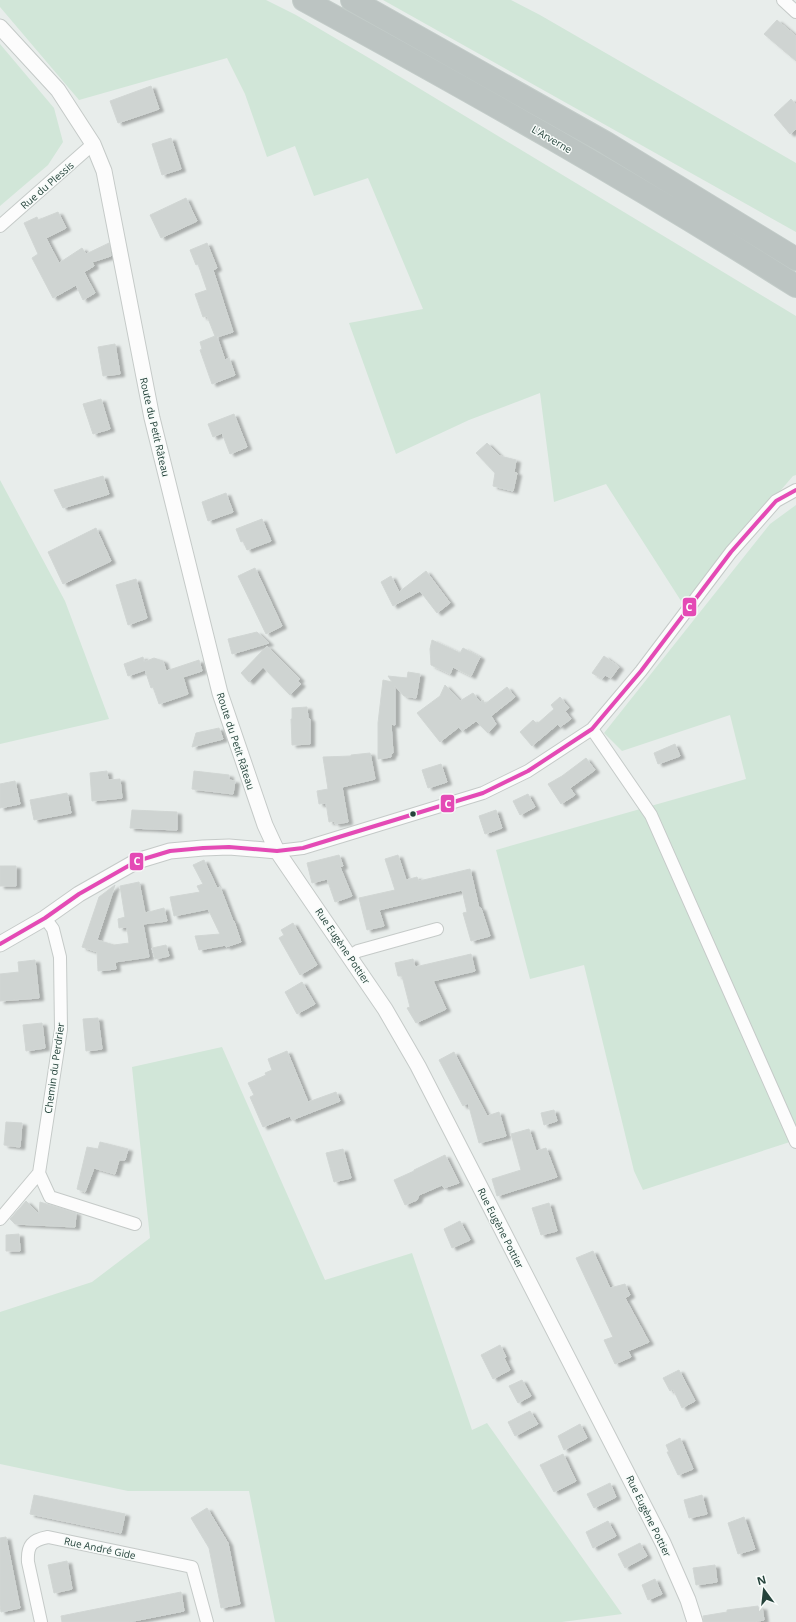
<svg xmlns="http://www.w3.org/2000/svg" width="796" height="1622" viewBox="0 0 796 1622" font-family="'Open Sans',sans-serif">
<style>
.green{fill:#d1e6d8}
.building{fill:#cfd4d2;stroke:#d1d6d4;filter:url(#shadow)}
.lines{fill:none;stroke-linecap:round;stroke-linejoin:round}
.minor-casing{stroke:#c5cac8;stroke-width:14}
.tertiary-casing{stroke:#c5cac8;stroke-width:17}
.motorway-casing{stroke:#c3ccc9;stroke-width:24}
.minor{stroke:#fcfcfc;stroke-width:12}
.tertiary{stroke:#fcfcfc;stroke-width:15}
.motorway{stroke:#bcc4c2;stroke-width:22}
.bus-1-casing{stroke:#f7fbf9;stroke-width:7}
.bus-1{stroke:#e44ab5;stroke-width:4}
.bus-dot{fill:#24423a;stroke:#f7fbf9;stroke-width:1.5}
.labels{text-anchor:middle;dominant-baseline:central;stroke-width:3;stroke-linejoin:round;paint-order:stroke}
.street-label{font-size:10px;fill:#24423a;stroke:#f7fbf9}
.line-badge{stroke:#f7fbf9;stroke-width:1.5}
.badge-label{font-size:11px;text-anchor:middle;font-weight:bold;fill:#fff}
</style>
<defs>
<filter id="shadow"><feDropShadow dx="4.5" dy="2.5" stdDeviation="1" flood-color="#0004"/></filter>
</defs>
<rect width="100%" height="100%" fill="#e8edeb"/>
<path class="green" d="M 0,0 L 266,0 L 296,15 L 369,58 L 796,316 L 796,475 L 793,476 L 683,604 L 606,484 L 554,502 L 540,393 L 469,420 L 396,454 L 349,323 L 423,309 L 368,178 L 314,196 L 295,146 L 267,157 L 245,94 L 227,58 L 79,100 L 0,7 Z
M 383,0 L 511,0 L 540,15 L 796,163 L 796,232 Z
M 0,44 L 54,108 L 63,142 L 48,165 L 0,206 Z
M 0,480 L 65,601 L 109,719 L 0,744 Z
M 796,505 L 796,1140 L 643,1190 L 634,1171 L 584,965 L 530,979 L 496,850 L 746,779 L 730,715 L 622,751 L 604,733 L 770,524 Z
M 222,1047 L 325,1280 L 412,1253 L 472,1430 L 487,1423 L 622,1614 L 562,1622 L 275,1622 L 249,1491 L 128,1491 L 0,1464 L 0,1312 L 92,1282 L 150,1238 L 132,1067 Z"/>
<path class="building" d="M 777,20 L 796,36 L 796,61 L 764,34 Z
M 151,86 L 159,109 L 118,123 L 110,101 Z
M 791,99 L 796,105 L 796,129 L 790,134 L 774,115 Z
M 171,138 L 181,169 L 162,175 L 152,144 Z
M 186,198 L 197,221 L 161,238 L 150,215 Z
M 58,212 L 66,228 L 46,238 L 59,263 L 82,248 L 86,254 L 109,243 L 111,256 L 92,262 L 94,266 L 84,272 L 95,293 L 83,300 L 76,285 L 53,298 L 32,258 L 38,254 L 24,223 L 37,217 L 38,220 Z
M 207,243 L 217,268 L 213,270 L 233,332 L 217,337 L 225,360 L 229,358 L 235,375 L 212,384 L 200,350 L 202,349 L 200,342 L 215,336 L 207,316 L 203,317 L 195,294 L 207,290 L 198,264 L 196,265 L 190,250 Z
M 115,344 L 120,374 L 103,376 L 98,347 Z
M 101,399 L 110,429 L 93,434 L 83,404 Z
M 234,414 L 247,447 L 230,454 L 222,433 L 213,437 L 208,424 Z
M 487,443 L 500,456 L 516,460 L 514,472 L 517,473 L 513,491 L 493,486 L 495,473 L 476,453 Z
M 103,476 L 109,494 L 63,508 L 54,490 Z
M 226,493 L 233,512 L 208,521 L 202,502 Z
M 262,519 L 271,541 L 247,550 L 243,541 L 241,542 L 236,529 Z
M 96,528 L 111,561 L 63,584 L 48,552 Z
M 255,568 L 282,626 L 266,634 L 238,576 Z
M 426,571 L 450,603 L 437,613 L 420,591 L 393,606 L 381,582 L 391,576 L 399,592 Z
M 136,579 L 147,618 L 128,625 L 116,585 Z
M 257,632 L 269,643 L 232,654 L 228,639 Z
M 432,640 L 460,653 L 463,648 L 480,657 L 471,676 L 453,667 L 450,674 L 431,665 L 430,649 Z
M 267,646 L 300,679 L 297,681 L 301,684 L 290,695 L 263,667 L 249,682 L 241,673 Z
M 604,656 L 619,667 L 611,678 L 605,675 L 602,679 L 592,673 Z
M 143,657 L 144,662 L 154,658 L 163,661 L 166,671 L 199,660 L 202,671 L 183,677 L 188,694 L 159,704 L 153,687 L 151,688 L 145,670 L 128,676 L 124,664 Z
M 408,672 L 420,674 L 416,698 L 404,696 L 395,686 L 395,725 L 391,724 L 393,753 L 391,754 L 391,757 L 378,759 L 378,723 L 383,680 L 392,682 L 388,676 L 407,678 Z
M 445,685 L 460,701 L 473,693 L 480,702 L 483,700 L 485,704 L 507,687 L 515,697 L 491,716 L 496,724 L 488,733 L 476,721 L 462,731 L 459,727 L 440,742 L 417,713 L 440,696 Z
M 560,697 L 569,708 L 565,711 L 571,719 L 560,727 L 558,724 L 532,746 L 520,732 L 533,720 L 537,724 L 554,709 L 551,705 Z
M 307,707 L 308,718 L 310,719 L 310,744 L 292,745 L 291,719 L 292,719 L 292,708 Z
M 219,728 L 223,739 L 192,747 L 196,733 Z
M 675,744 L 680,756 L 658,764 L 654,753 Z
M 370,753 L 375,779 L 342,787 L 348,822 L 335,824 L 335,821 L 329,822 L 326,803 L 319,804 L 317,791 L 328,789 L 323,757 L 351,756 L 351,755 Z
M 586,758 L 595,770 L 570,788 L 575,795 L 561,804 L 548,784 L 562,776 Z
M 441,764 L 447,782 L 428,788 L 422,770 Z
M 107,771 L 108,780 L 120,779 L 122,798 L 92,801 L 90,773 Z
M 194,771 L 229,775 L 229,780 L 235,781 L 233,794 L 192,789 Z
M 15,781 L 20,804 L 0,808 L 0,784 Z
M 67,793 L 71,813 L 34,820 L 30,800 Z
M 528,794 L 535,807 L 520,815 L 513,801 Z
M 132,810 L 177,812 L 177,830 L 130,828 Z
M 496,810 L 502,828 L 485,834 L 479,816 Z
M 339,855 L 343,866 L 340,867 L 352,896 L 335,902 L 327,879 L 312,883 L 307,863 Z
M 398,855 L 406,880 L 417,877 L 419,881 L 470,869 L 479,908 L 481,908 L 490,936 L 471,941 L 463,913 L 467,912 L 462,890 L 379,910 L 384,926 L 367,930 L 359,898 L 395,890 L 385,859 Z
M 204,860 L 217,888 L 220,887 L 233,921 L 234,921 L 241,942 L 226,947 L 226,945 L 199,950 L 195,936 L 220,934 L 208,909 L 174,916 L 170,897 L 200,892 L 197,886 L 203,884 L 193,865 Z
M 0,866 L 16,866 L 16,886 L 0,886 Z
M 139,882 L 145,913 L 164,908 L 167,921 L 143,924 L 149,957 L 115,962 L 116,969 L 98,971 L 97,952 L 82,947 L 99,897 L 115,885 L 97,940 L 114,945 L 129,943 L 127,927 L 119,928 L 118,919 L 125,917 L 120,886 Z
M 293,923 L 317,965 L 300,975 L 279,938 L 284,935 L 281,930 Z
M 166,945 L 169,956 L 155,959 L 152,948 Z
M 471,954 L 475,971 L 433,981 L 446,1009 L 416,1023 L 407,1008 L 410,1007 L 402,976 L 398,976 L 395,963 L 413,959 L 415,967 Z
M 35,960 L 39,998 L 0,1001 L 0,974 L 19,972 L 18,962 Z
M 302,982 L 315,1004 L 297,1014 L 285,992 Z
M 98,1018 L 102,1049 L 86,1051 L 83,1019 Z
M 42,1023 L 45,1048 L 26,1051 L 23,1025 Z
M 287,1051 L 308,1102 L 336,1092 L 340,1101 L 292,1120 L 290,1116 L 263,1127 L 250,1097 L 254,1095 L 248,1083 L 266,1075 L 265,1073 L 272,1070 L 268,1059 Z
M 454,1052 L 487,1116 L 499,1112 L 506,1136 L 479,1143 L 468,1103 L 463,1106 L 439,1060 Z
M 554,1110 L 557,1121 L 544,1125 L 541,1113 Z
M 6,1122 L 22,1123 L 20,1147 L 4,1145 Z
M 529,1129 L 536,1151 L 546,1148 L 557,1177 L 497,1196 L 492,1179 L 521,1170 L 511,1134 Z
M 100,1142 L 128,1149 L 125,1160 L 119,1160 L 115,1174 L 94,1168 L 85,1192 L 77,1189 L 87,1147 L 98,1149 Z
M 343,1149 L 351,1178 L 334,1182 L 326,1153 Z
M 445,1155 L 459,1183 L 444,1188 L 442,1185 L 419,1195 L 417,1200 L 405,1205 L 394,1180 L 414,1171 L 414,1170 Z
M 26,1201 L 39,1214 L 40,1202 L 76,1213 L 75,1227 L 15,1224 L 10,1219 Z
M 549,1203 L 557,1231 L 541,1235 L 532,1208 Z
M 460,1221 L 470,1240 L 452,1248 L 444,1229 Z
M 19,1234 L 20,1251 L 6,1251 L 6,1235 Z
M 593,1251 L 610,1288 L 625,1284 L 630,1295 L 625,1298 L 649,1342 L 628,1351 L 631,1357 L 615,1364 L 604,1340 L 613,1337 L 576,1258 Z
M 500,1345 L 506,1357 L 504,1358 L 510,1370 L 493,1379 L 481,1355 Z
M 679,1370 L 695,1401 L 682,1408 L 673,1389 L 670,1391 L 663,1378 Z
M 522,1380 L 531,1396 L 518,1403 L 509,1386 Z
M 530,1411 L 538,1424 L 515,1436 L 508,1422 Z
M 580,1424 L 587,1438 L 564,1450 L 558,1436 Z
M 680,1438 L 693,1469 L 678,1475 L 667,1452 L 669,1452 L 666,1445 Z
M 563,1454 L 576,1481 L 554,1492 L 540,1465 Z
M 610,1483 L 616,1497 L 594,1508 L 587,1494 Z
M 34,1495 L 125,1514 L 121,1533 L 30,1514 Z
M 702,1495 L 707,1514 L 689,1518 L 684,1500 Z
M 207,1508 L 228,1543 L 240,1604 L 221,1608 L 209,1548 L 191,1518 Z
M 744,1517 L 755,1549 L 738,1554 L 728,1523 Z
M 608,1521 L 616,1536 L 593,1548 L 586,1532 Z
M 6,1537 L 20,1608 L 1,1612 L 0,1605 L 0,1538 Z
M 640,1543 L 647,1556 L 625,1568 L 618,1554 Z
M 67,1561 L 72,1589 L 54,1593 L 48,1565 Z
M 715,1565 L 717,1582 L 696,1585 L 693,1568 Z
M 655,1579 L 662,1594 L 648,1600 L 642,1585 Z
M 181,1592 L 184,1611 L 129,1622 L 62,1622 L 61,1616 Z
M 758,1606 L 758,1608 L 762,1607 L 764,1620 L 754,1622 L 704,1622 L 703,1616 L 727,1612 L 727,1610 Z"/>
<g class="lines">
<defs>
<path id="minor" d="M 783,0 L 796,12
M 0,226 L 93,144
M 592,729 L 651,815 L 796,1142
M 277,851 L 303,848 L 483,793 L 528,771 L 592,729 L 641,671 L 731,552 L 776,501 L 796,490
M 350,956 L 358,951 L 437,929
M 39,1173 L 50,1197 L 135,1224
M 0,1219 L 39,1173 L 61,1029 L 60,957 L 53,929 L 45,918
M 41,1622 L 28,1562 C 27,1545 32,1540 48,1537 L 192,1567 L 207,1622"/>
<path id="tertiary" d="M 0,27 L 58,90 L 93,144 L 104,171 L 152,418 L 220,693 L 265,825 L 277,851 L 385,1009 L 418,1066 L 663,1543 L 688,1600 L 695,1622
M 0,944 L 45,918 L 79,894 L 137,861 L 170,851 L 203,848 L 229,847 L 277,851"/>
<path id="motorway" d="M 304,0 C 471,91 636,184 796,286
M 352,0 L 606,143 L 796,259"/>
</defs>
<use href="#minor" class="minor-casing"/>
<use href="#tertiary" class="tertiary-casing"/>
<use href="#motorway" class="motorway-casing"/>
<use href="#minor" class="minor"/>
<use href="#tertiary" class="tertiary"/>
<use href="#motorway" class="motorway"/>
<defs>
<path id="bus-1" d="M 0,944 L 45,918 L 79,894 L 137,861 L 170,851 L 203,848 L 229,847 L 277,851 L 303,848 L 483,793 L 528,771 L 592,729 L 641,671 L 731,552 L 776,501 L 796,490"/>
</defs>
<use href="#bus-1" class="bus-1-casing"/>
<use href="#bus-1" class="bus-1"/>
</g>
<circle class="bus-dot" cx="413" cy="814" r="3.5"/>
<g class="labels">
<g class="street-label">
<text transform="translate(552 139) rotate(30)">L'Arverne</text>
<text transform="translate(47 185) rotate(-41)">Rue du Plessis</text>
<text transform="translate(155 427) rotate(77)">Route du Petit Râteau</text>
<text transform="translate(236 741) rotate(72)">Route du Petit Râteau</text>
<text transform="translate(343 946) rotate(56)">Rue Eugène Pottier</text>
<text transform="translate(54 1068) rotate(-82)">Chemin du Perdrier</text>
<text transform="translate(501 1228) rotate(63)">Rue Eugène Pottier</text>
<text transform="translate(649 1516) rotate(64)">Rue Eugène Pottier</text>
<text transform="translate(100 1548) rotate(12)">Rue André Gide</text>
</g>
</g>
<g class="line-badge">
<rect x="682" y="597" width="15" height="20" rx="4" fill="#e44ab5"/>
<rect x="440" y="794" width="15" height="19" rx="4" fill="#e44ab5"/>
<rect x="129" y="852" width="15" height="19" rx="4" fill="#e44ab5"/>
</g>
<g class="badge-label">
<text x="689" y="611">C</text>
<text x="448" y="808">C</text>
<text x="137" y="865">C</text>
</g>
<g transform="translate(764 1590) rotate(345)" stroke="#f7fbf9" stroke-width="3" paint-order="stroke">
<path d="M0-3L7 15L0 10L-7 15Z" fill="#24423a"/>
<text y="-6" font-size="11" font-weight="bold" text-anchor="middle" fill="#24423a">N</text>
</g>
</svg>
